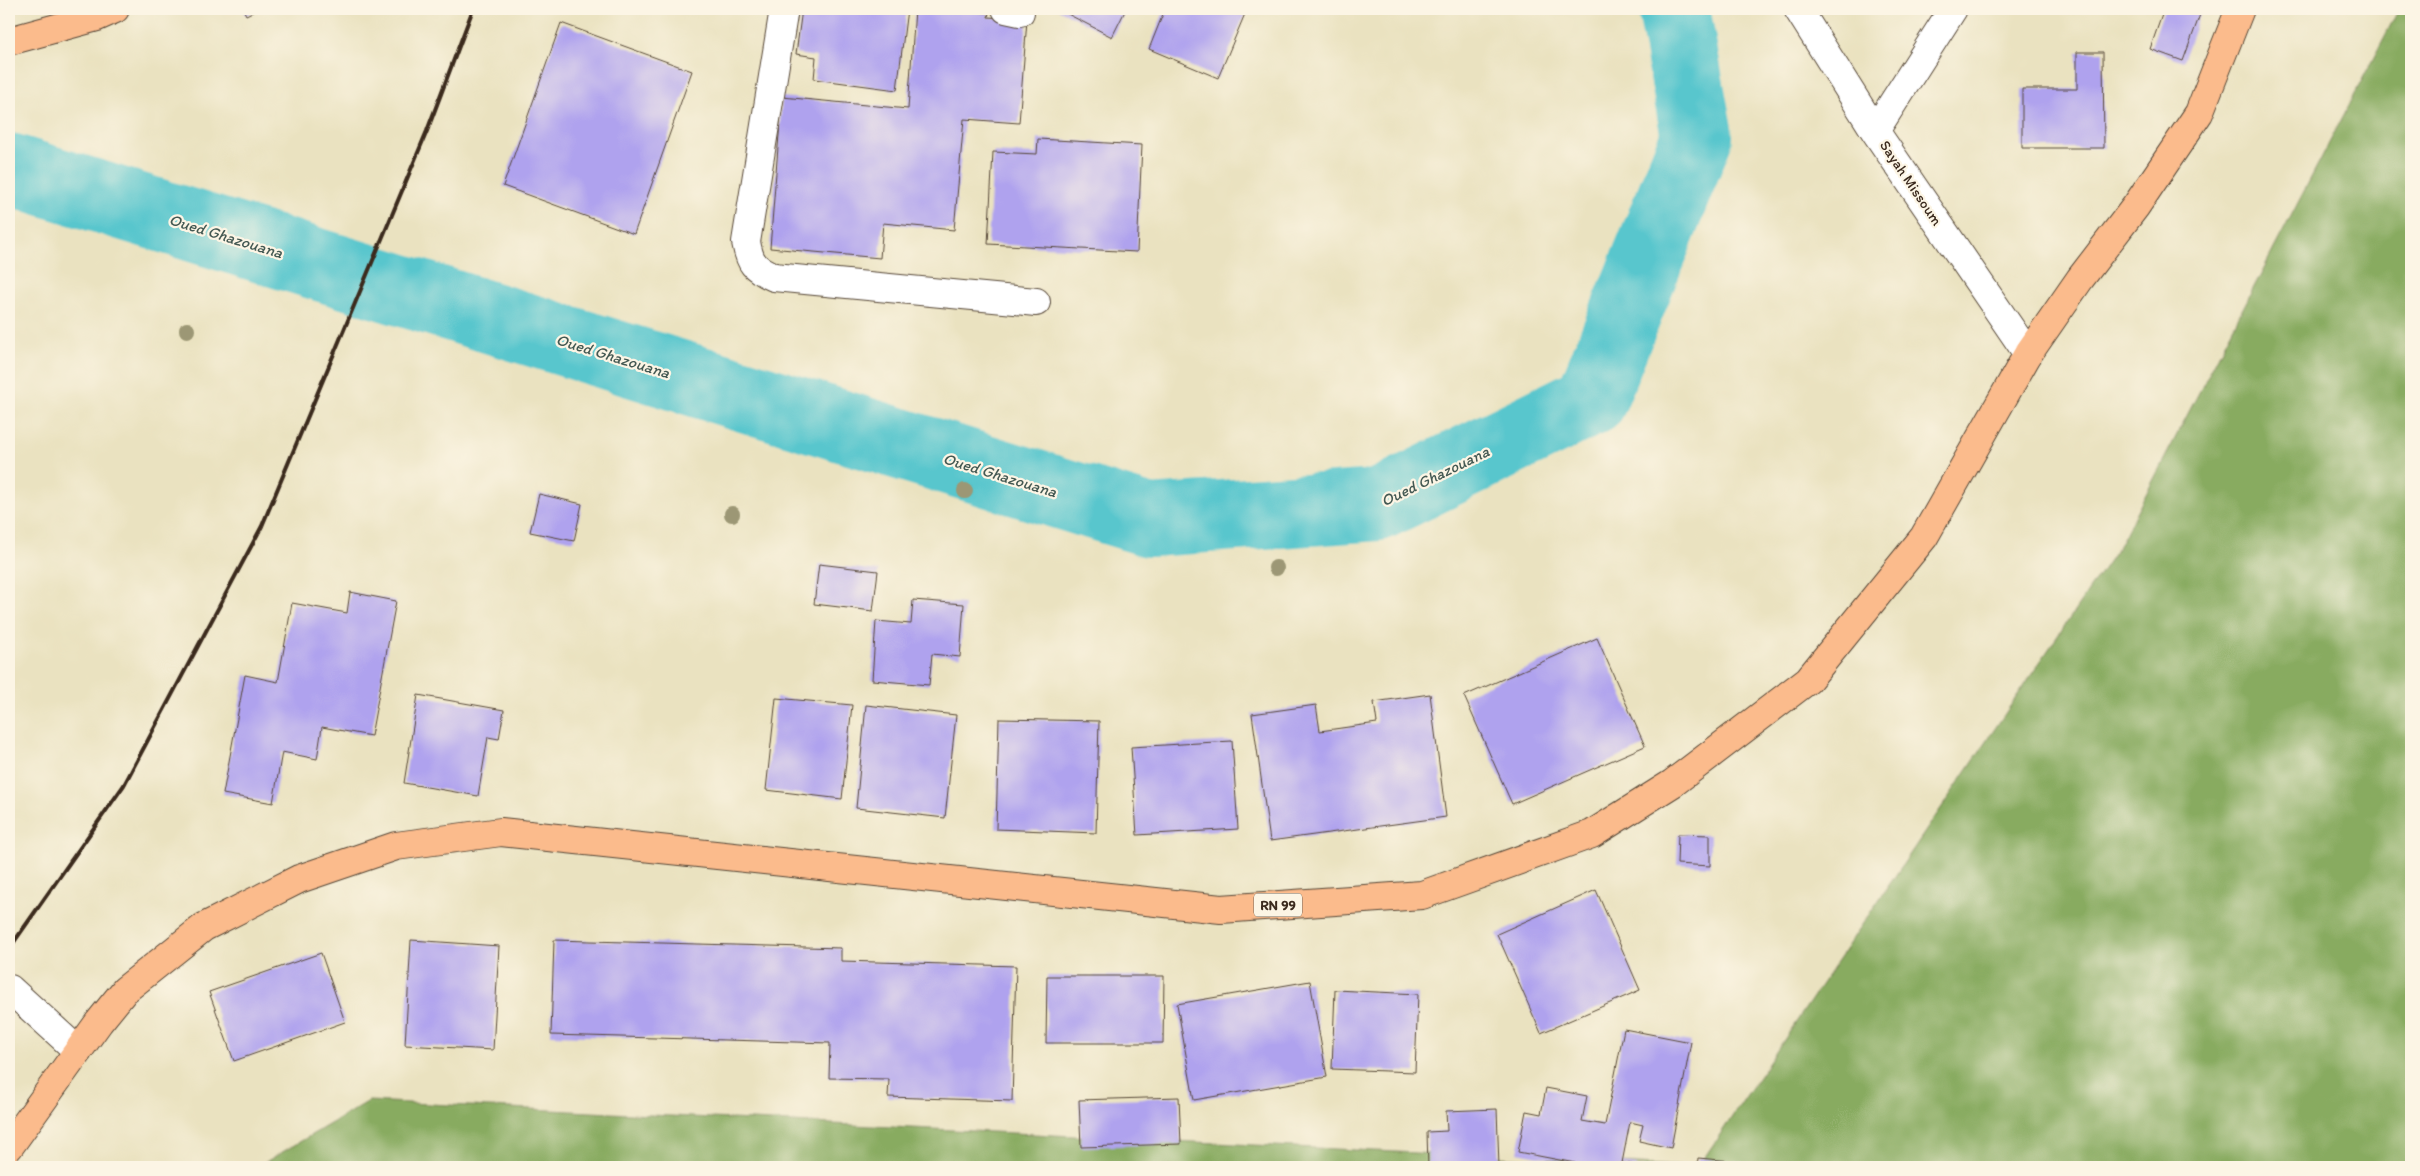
<svg xmlns="http://www.w3.org/2000/svg" width="2420" height="1176" viewBox="0 0 2420 1176" font-family="Itim,sans-serif">
<style>
.forest{fill:#88ab60;stroke:#626a3f}
.lines{fill:none;stroke-linecap:round;stroke-linejoin:round}
.river{stroke:#59c6cd;stroke-width:72}
.building{fill:#afa2ee}
.minor-casing{stroke:#554636;stroke-width:30}
.major-casing{stroke:#554636;stroke-width:30}
.minor{stroke:#fff;stroke-width:28}
.major{stroke:#fbbb8c;stroke-width:28}
.rail{stroke:#3b2a1e;stroke-width:4}
.tree{fill:#9c9774}
.labels{text-anchor:middle;dominant-baseline:central;stroke-width:4.5;stroke-linejoin:round;paint-order:stroke}
.shield{fill:#fcf5e5;stroke:#75675a;stroke-width:1}
.shield-label{font-size:14px;font-weight:bold;fill:#3b2a1e}
.street-label{font-size:15px;fill:#3b2a1e;stroke:#fcf5e5}
.water-label{font-size:16px;font-style:italic;fill:#445953;stroke:#fcf5e5}
</style>
<rect width="100%" height="100%" fill="#fcf5e5"/>
<filter id="ink" filterUnits="userSpaceOnUse"><feTurbulence type="fractalNoise" baseFrequency=".02" numOctaves="2"/><feDisplacementMap in="SourceGraphic" scale="10" xChannelSelector="R" yChannelSelector="G"/><feConvolveMatrix kernelMatrix="1 2 1 2 8 2 1 2 1" color-interpolation-filters="sRGB"/></filter>
<filter id="wash" filterUnits="userSpaceOnUse"><feTurbulence type="fractalNoise" baseFrequency=".0096" numOctaves="4" result="noise"/><feDisplacementMap in="SourceGraphic" scale="20" xChannelSelector="R" yChannelSelector="G"/><feGaussianBlur stdDeviation="1.12" result="paint"/><feColorMatrix in="noise" values="0 0 0 0 0 0 0 0 0 0 0 0 0 0 0 0 0 1.4 0 .05"/><feComposite in="paint" operator="in"/></filter>
<g filter="url(#wash)">
<rect width="100%" height="100%" fill="#eae2c0"/>
<path class="forest" d="M 2399,9 L 2411,9 L 2411,1167 L 257,1167 L 369,1101 L 1698,1167 L 2120,544 Z"/>
<g class="lines">
<path class="river" d="M 9,169 L 1150,521 L 1378,505 L 1591,400 L 1697,136 L 1674,9"/>
</g>
<g id="blocks">
<path class="building" d="M 243,9 L 259,9 L 246,15 Z
M 802,9 L 907,9 L 897,90 L 814,79 L 816,57 L 796,54 Z
M 915,9 L 989,13 L 988,17 L 1027,20 L 1019,123 L 964,119 L 954,230 L 883,223 L 880,258 L 770,248 L 782,97 L 908,109 Z
M 1058,9 L 1126,9 L 1112,37 Z
M 1165,9 L 1247,9 L 1218,78 L 1149,49 Z
M 2164,9 L 2202,9 L 2183,61 L 2150,49 Z
M 561,23 L 692,71 L 634,234 L 503,186 Z
M 2077,52 L 2103,52 L 2104,148 L 2022,148 L 2022,89 L 2077,89 Z
M 1038,139 L 1142,145 L 1137,252 L 988,244 L 993,152 L 1037,154 Z
M 539,494 L 582,504 L 574,541 L 530,532 Z
M 819,564 L 878,571 L 873,611 L 814,604 Z
M 350,592 L 396,601 L 371,736 L 322,727 L 317,759 L 282,752 L 273,803 L 223,794 L 245,675 L 278,682 L 292,603 L 347,613 Z
M 913,600 L 964,604 L 960,657 L 932,654 L 929,685 L 872,680 L 876,621 L 911,624 Z
M 1597,638 L 1645,746 L 1512,804 L 1464,696 Z
M 1430,694 L 1446,817 L 1270,841 L 1252,714 L 1316,705 L 1320,731 L 1377,723 L 1374,702 Z
M 418,695 L 504,710 L 499,739 L 488,737 L 478,796 L 404,783 Z
M 776,698 L 852,705 L 842,799 L 766,790 Z
M 866,705 L 956,715 L 945,818 L 856,808 Z
M 999,719 L 1099,721 L 1096,833 L 996,829 Z
M 1232,741 L 1238,829 L 1137,835 L 1131,747 Z
M 1678,834 L 1710,835 L 1710,866 L 1677,864 Z
M 1596,890 L 1640,990 L 1541,1033 L 1497,934 Z
M 411,940 L 499,946 L 493,1050 L 405,1045 Z
M 554,940 L 841,948 L 841,961 L 1016,966 L 1012,1101 L 888,1097 L 889,1079 L 829,1078 L 830,1043 L 551,1035 Z
M 321,953 L 345,1022 L 234,1061 L 209,992 Z
M 1047,976 L 1164,976 L 1163,1043 L 1046,1043 Z
M 1310,981 L 1327,1077 L 1194,1100 L 1177,1004 Z
M 1335,990 L 1418,994 L 1415,1072 L 1332,1069 Z
M 1624,1029 L 1691,1042 L 1671,1148 L 1639,1141 L 1643,1125 L 1630,1122 L 1622,1163 L 1637,1165 L 1637,1167 L 1574,1167 L 1575,1163 L 1518,1152 L 1526,1111 L 1541,1114 L 1546,1088 L 1587,1096 L 1582,1121 L 1605,1125 Z
M 1179,1097 L 1181,1144 L 1081,1147 L 1079,1100 Z
M 1497,1109 L 1499,1167 L 1428,1167 L 1427,1132 L 1447,1131 L 1446,1111 Z
M 1698,1158 L 1743,1162 L 1742,1167 L 1697,1167 Z"/>
</g>
</g>
<g filter="url(#ink)">
<use href="#blocks" fill-opacity="0" stroke="#554636" stroke-width="1"/>
<g class="lines">
<defs>
<path id="minor" d="M 784,9 L 746,242 C 750,264 754,268 774,277 L 1036,302
M 1006,9 L 1020,12
M 1798,9 L 1875,131 L 2028,354
M 1875,131 L 1953,9
M 10,989 L 78,1051"/>
<path id="major" d="M 9,41 L 97,17 L 115,9
M 9,1147 L 99,1022 L 125,990 L 204,927 L 299,879 L 396,846 L 501,832 L 1221,909 L 1422,895 L 1592,834 L 1673,783 L 1808,680 L 1924,537 L 2028,354 L 2080,279 L 2136,206 L 2199,113 L 2240,9"/>
</defs>
<use href="#minor" class="minor-casing"/>
<use href="#major" class="major-casing"/>
<use href="#minor" class="minor"/>
<use href="#major" class="major"/>
<path class="rail" d="M 9,949 L 124,785 L 262,526 L 427,131 L 473,9"/>
</g>
<g class="tree">
<circle cx="187" cy="330" r="8"/>
<circle cx="965" cy="491" r="8"/>
<circle cx="732" cy="514" r="8"/>
<circle cx="1276" cy="568" r="8"/>
</g>
</g>
<g class="labels">
<rect class="shield" x="1254" y="893.5" width="48" height="23" rx="4"/>
<g class="shield-label">
<text x="1278" y="905">RN 99</text>
</g>
<g class="street-label">
<text transform="translate(1911 183) rotate(56)">Sayah Missoum</text>
</g>
<g class="water-label">
<text transform="translate(226 236) rotate(17)">Oued Ghazouana</text>
<text transform="translate(613 356) rotate(17)">Oued Ghazouana</text>
<text transform="translate(1000 475) rotate(17)">Oued Ghazouana</text>
<text transform="translate(1435 476) rotate(-26)">Oued Ghazouana</text>
</g>
</g>
<rect width="2420" height="1176" fill="none" stroke="#fcf5e5" stroke-width="30"/>
</svg>
